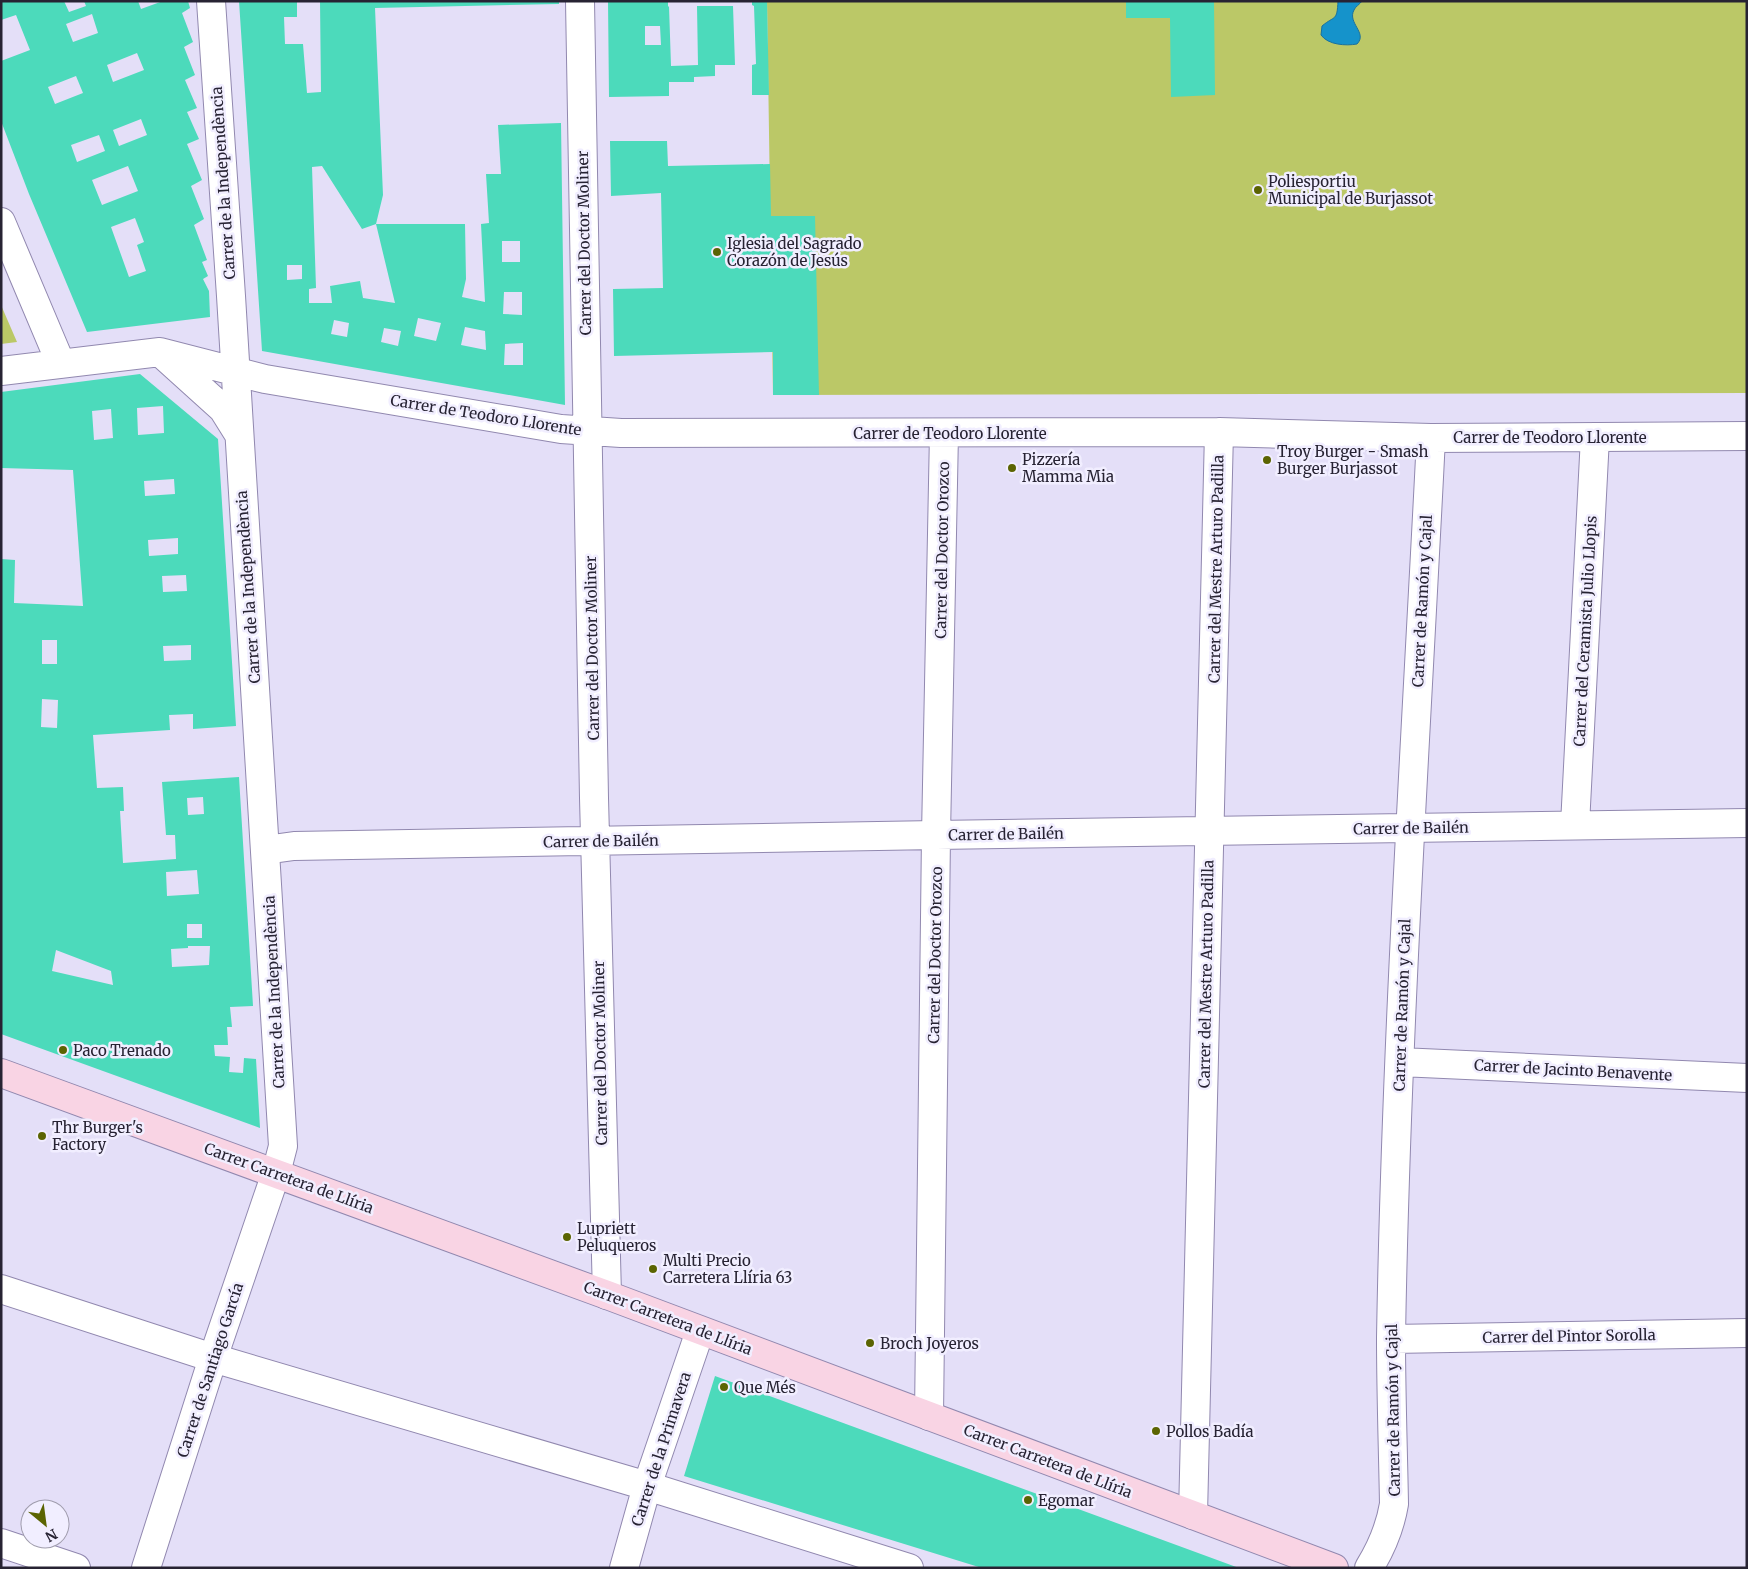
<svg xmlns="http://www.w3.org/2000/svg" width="1748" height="1569" viewBox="0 0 1748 1569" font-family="Merriweather,serif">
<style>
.green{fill:#bbc867}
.water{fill:#1593cb;stroke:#1a719d}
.building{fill:#4cdabb;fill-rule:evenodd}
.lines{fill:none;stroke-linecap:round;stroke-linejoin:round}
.street-casing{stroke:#9188af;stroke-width:30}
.secondary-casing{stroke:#9188af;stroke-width:30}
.street{stroke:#fff;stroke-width:28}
.secondary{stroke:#f9d4e4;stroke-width:28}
.poi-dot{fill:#5b6402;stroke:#f1eeff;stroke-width:2}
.labels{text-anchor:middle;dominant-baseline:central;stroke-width:5;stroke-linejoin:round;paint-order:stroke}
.poi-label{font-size:15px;fill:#272333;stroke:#f1eeff;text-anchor:start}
.street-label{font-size:15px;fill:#272333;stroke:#f1eeff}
</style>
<rect width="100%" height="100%" fill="#e4dff8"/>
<path class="green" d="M 767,1 L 1747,1 L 1747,393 L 773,395 Z
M 1,305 L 17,342 L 1,344 Z"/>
<path class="water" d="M 1338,1 L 1362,1 C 1360,4 1355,7 1354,10 C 1347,23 1368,33 1357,44 C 1346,46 1328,45 1321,35 L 1322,26 C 1335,15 1337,22 1338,1 Z"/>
<path class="building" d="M 1,1 L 64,1 L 69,12 L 86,6 L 84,1 L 138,1 L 141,9 L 163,1 L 188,1 L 190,8 L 182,13 L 193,42 L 184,47 L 195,75 L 185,80 L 197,108 L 187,112 L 199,139 L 187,144 L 202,180 L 191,186 L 204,219 L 194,225 L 207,260 L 202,262 L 208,276 L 203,279 L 209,291 L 210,317 L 87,332 L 29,194 L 1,121 L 1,61 L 30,50 L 16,15 L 1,20 ZM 92,14 L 98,33 L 73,42 L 66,24 ZM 137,53 L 144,70 L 113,82 L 107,65 ZM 76,76 L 83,93 L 55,104 L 48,87 ZM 141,119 L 147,135 L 119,146 L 113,130 ZM 99,135 L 105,151 L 77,162 L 71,145 ZM 128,166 L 138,191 L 102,205 L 92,180 ZM 135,218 L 144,242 L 137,245 L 146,271 L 129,277 L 111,227 Z
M 239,1 L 297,1 L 297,17 L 284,17 L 285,44 L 303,44 L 307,93 L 321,92 L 320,1 L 559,1 L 559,4 L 375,8 L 383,195 L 376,224 L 465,224 L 466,279 L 462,297 L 485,302 L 481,224 L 489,223 L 486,174 L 501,174 L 498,125 L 561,123 L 565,405 L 262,351 ZM 322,166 L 362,229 L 376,224 L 395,303 L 363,298 L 360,281 L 330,286 L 332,303 L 309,303 L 309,289 L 316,288 L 312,167 ZM 502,241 L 520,241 L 520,262 L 502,262 ZM 287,265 L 302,265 L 302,279 L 287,280 ZM 504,292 L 522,292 L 522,315 L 503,314 ZM 418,318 L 441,323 L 436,341 L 414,336 ZM 334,320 L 349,323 L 347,337 L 331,334 ZM 465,327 L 485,331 L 486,350 L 461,345 ZM 384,328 L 401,331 L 398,346 L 381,342 ZM 523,343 L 523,365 L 504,365 L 505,344 Z
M 608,1 L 668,1 L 668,7 L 669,6 L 671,66 L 698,65 L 697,6 L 733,6 L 735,65 L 715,65 L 715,76 L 694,77 L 694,82 L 669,82 L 669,96 L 609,97 ZM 645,26 L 660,26 L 661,45 L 645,45 Z
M 752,1 L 767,1 L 769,95 L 752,95 L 752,65 L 756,64 L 754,6 L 752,5 Z
M 1126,1 L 1214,1 L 1215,95 L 1171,97 L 1170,18 L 1126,18 Z
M 610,141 L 667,141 L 668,166 L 770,164 L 771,216 L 815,216 L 819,395 L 773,395 L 773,352 L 614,356 L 613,289 L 663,288 L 661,193 L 611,196 Z
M 140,374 L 218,439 L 236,726 L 193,729 L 193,714 L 169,715 L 170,730 L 93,735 L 97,788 L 123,787 L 124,811 L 120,811 L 123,863 L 176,859 L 175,835 L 166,835 L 162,782 L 239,777 L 253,1006 L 230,1007 L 232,1027 L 227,1027 L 228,1045 L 214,1045 L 215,1056 L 230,1057 L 229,1072 L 243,1073 L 244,1058 L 256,1059 L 260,1128 L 1,1034 L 1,559 L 15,560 L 14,603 L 83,606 L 73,470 L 1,468 L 1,392 ZM 163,406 L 164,433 L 138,435 L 137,408 ZM 111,409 L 113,438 L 94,440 L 92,411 ZM 174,479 L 175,494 L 145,496 L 144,481 ZM 178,538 L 178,554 L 149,556 L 148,540 ZM 186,575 L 187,591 L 163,592 L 162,576 ZM 42,640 L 57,640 L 57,664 L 42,664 ZM 191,645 L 191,660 L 164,661 L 163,646 ZM 42,699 L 58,700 L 57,728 L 41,727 ZM 203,797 L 204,814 L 188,815 L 187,798 ZM 197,870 L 199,894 L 167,896 L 166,872 ZM 187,924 L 202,924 L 202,938 L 187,938 ZM 188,946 L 210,946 L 209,965 L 172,967 L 171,949 L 188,948 ZM 56,950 L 111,971 L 113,985 L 52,971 Z
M 715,1376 L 1111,1521 L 1239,1568 L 982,1568 L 684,1476 Z"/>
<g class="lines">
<defs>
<path id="street" d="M 580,1 L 594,798 L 607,1295
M 1,222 L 61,364
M 161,353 L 223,409 L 238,433
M 1,371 L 160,352 L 265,379 L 561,429 L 621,433 L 1219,432 L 1431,438 L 1747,436
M 1575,825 L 1595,437
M 265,850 L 294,846 L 936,835 L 1747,823
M 1400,1062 L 1747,1078
M 1,1289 L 213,1358 L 647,1486 L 909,1568
M 1391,1339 L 1747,1333
M 929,1416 L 936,835 L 944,433
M 1193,1515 L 1219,432
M 1,1543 L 76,1568
M 146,1568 L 213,1358 L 276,1173 L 283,1146 L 231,296 L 211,1
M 624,1568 L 647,1486 L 700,1331
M 1369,1568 C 1382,1547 1390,1528 1394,1504 C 1393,1448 1391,1393 1391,1338 C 1396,1037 1416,738 1431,438"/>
<path id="secondary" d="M 1,1073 L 607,1295 L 1334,1568"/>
</defs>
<use href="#street" class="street-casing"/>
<use href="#secondary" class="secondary-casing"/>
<use href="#street" class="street"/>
<use href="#secondary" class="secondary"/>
</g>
<g class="poi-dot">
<circle cx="1258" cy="190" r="5"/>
<circle cx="717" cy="252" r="5"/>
<circle cx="1267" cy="460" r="5"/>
<circle cx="1012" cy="468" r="5"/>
<circle cx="63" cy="1050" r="5"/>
<circle cx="42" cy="1136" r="5"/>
<circle cx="567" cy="1237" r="5"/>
<circle cx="653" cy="1269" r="5"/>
<circle cx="870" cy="1343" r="5"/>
<circle cx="724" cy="1387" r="5"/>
<circle cx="1156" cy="1431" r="5"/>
<circle cx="1028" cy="1500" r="5"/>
</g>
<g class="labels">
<g class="poi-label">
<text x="1268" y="181">Poliesportiu<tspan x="1268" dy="17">Municipal de Burjassot</tspan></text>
<text x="727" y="243">Iglesia del Sagrado<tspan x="727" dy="17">Corazón de Jesús</tspan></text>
<text x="1277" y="451">Troy Burger - Smash<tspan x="1277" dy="17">Burger Burjassot</tspan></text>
<text x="1022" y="459">Pizzería<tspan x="1022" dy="17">Mamma Mia</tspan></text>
<text x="73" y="1050">Paco Trenado</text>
<text x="52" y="1127">Thr Burger's<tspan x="52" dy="17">Factory</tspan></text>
<text x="577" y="1228">Lupriett<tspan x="577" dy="17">Peluqueros</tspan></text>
<text x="663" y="1260">Multi Precio<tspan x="663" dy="17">Carretera Llíria 63</tspan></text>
<text x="880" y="1343">Broch Joyeros</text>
<text x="734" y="1387">Que Més</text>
<text x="1166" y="1431">Pollos Badía</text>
<text x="1038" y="1500">Egomar</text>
</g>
<g class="street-label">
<text transform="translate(223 183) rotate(-94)">Carrer de la Independència</text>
<text transform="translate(584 243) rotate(-91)">Carrer del Doctor Moliner</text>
<text transform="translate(486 415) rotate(9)">Carrer de Teodoro Llorente</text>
<text x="950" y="433">Carrer de Teodoro Llorente</text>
<text x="1550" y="437">Carrer de Teodoro Llorente</text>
<text transform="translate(942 550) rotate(-89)">Carrer del Doctor Orozco</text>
<text transform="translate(1216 569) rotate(-89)">Carrer del Mestre Arturo Padilla</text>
<text transform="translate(248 587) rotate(-94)">Carrer de la Independència</text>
<text transform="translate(1422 601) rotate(-87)">Carrer de Ramón y Cajal</text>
<text transform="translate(1585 631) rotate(-87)">Carrer del Ceramista Julio Llopis</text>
<text transform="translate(592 648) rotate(-91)">Carrer del Doctor Moliner</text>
<text transform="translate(1411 828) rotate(-1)">Carrer de Bailén</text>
<text transform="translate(1006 834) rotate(-1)">Carrer de Bailén</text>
<text transform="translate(601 841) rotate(-1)">Carrer de Bailén</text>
<text transform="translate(935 955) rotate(-89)">Carrer del Doctor Orozco</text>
<text transform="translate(1206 974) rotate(-89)">Carrer del Mestre Arturo Padilla</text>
<text transform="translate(274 992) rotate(-93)">Carrer de la Independència</text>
<text transform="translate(1402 1005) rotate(-88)">Carrer de Ramón y Cajal</text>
<text transform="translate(600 1053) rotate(-91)">Carrer del Doctor Moliner</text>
<text transform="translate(1573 1070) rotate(3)">Carrer de Jacinto Benavente</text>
<text transform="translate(289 1178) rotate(20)">Carrer Carretera de Llíria</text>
<text transform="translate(668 1318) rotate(21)">Carrer Carretera de Llíria</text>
<text transform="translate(1569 1336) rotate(-1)">Carrer del Pintor Sorolla</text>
<text transform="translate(210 1370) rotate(-72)">Carrer de Santiago García</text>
<text transform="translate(1393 1410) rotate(-91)">Carrer de Ramón y Cajal</text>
<text transform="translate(661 1449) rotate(-72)">Carrer de la Primavera</text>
<text transform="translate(1048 1461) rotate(21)">Carrer Carretera de Llíria</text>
</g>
</g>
<rect width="1748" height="1569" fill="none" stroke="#272333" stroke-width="5"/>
<g transform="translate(45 1524) rotate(151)"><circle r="24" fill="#f1eeff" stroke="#a09dad"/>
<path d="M0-4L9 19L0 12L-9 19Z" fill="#5b6402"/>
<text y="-8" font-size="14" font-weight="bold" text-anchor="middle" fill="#272333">N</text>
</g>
</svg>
